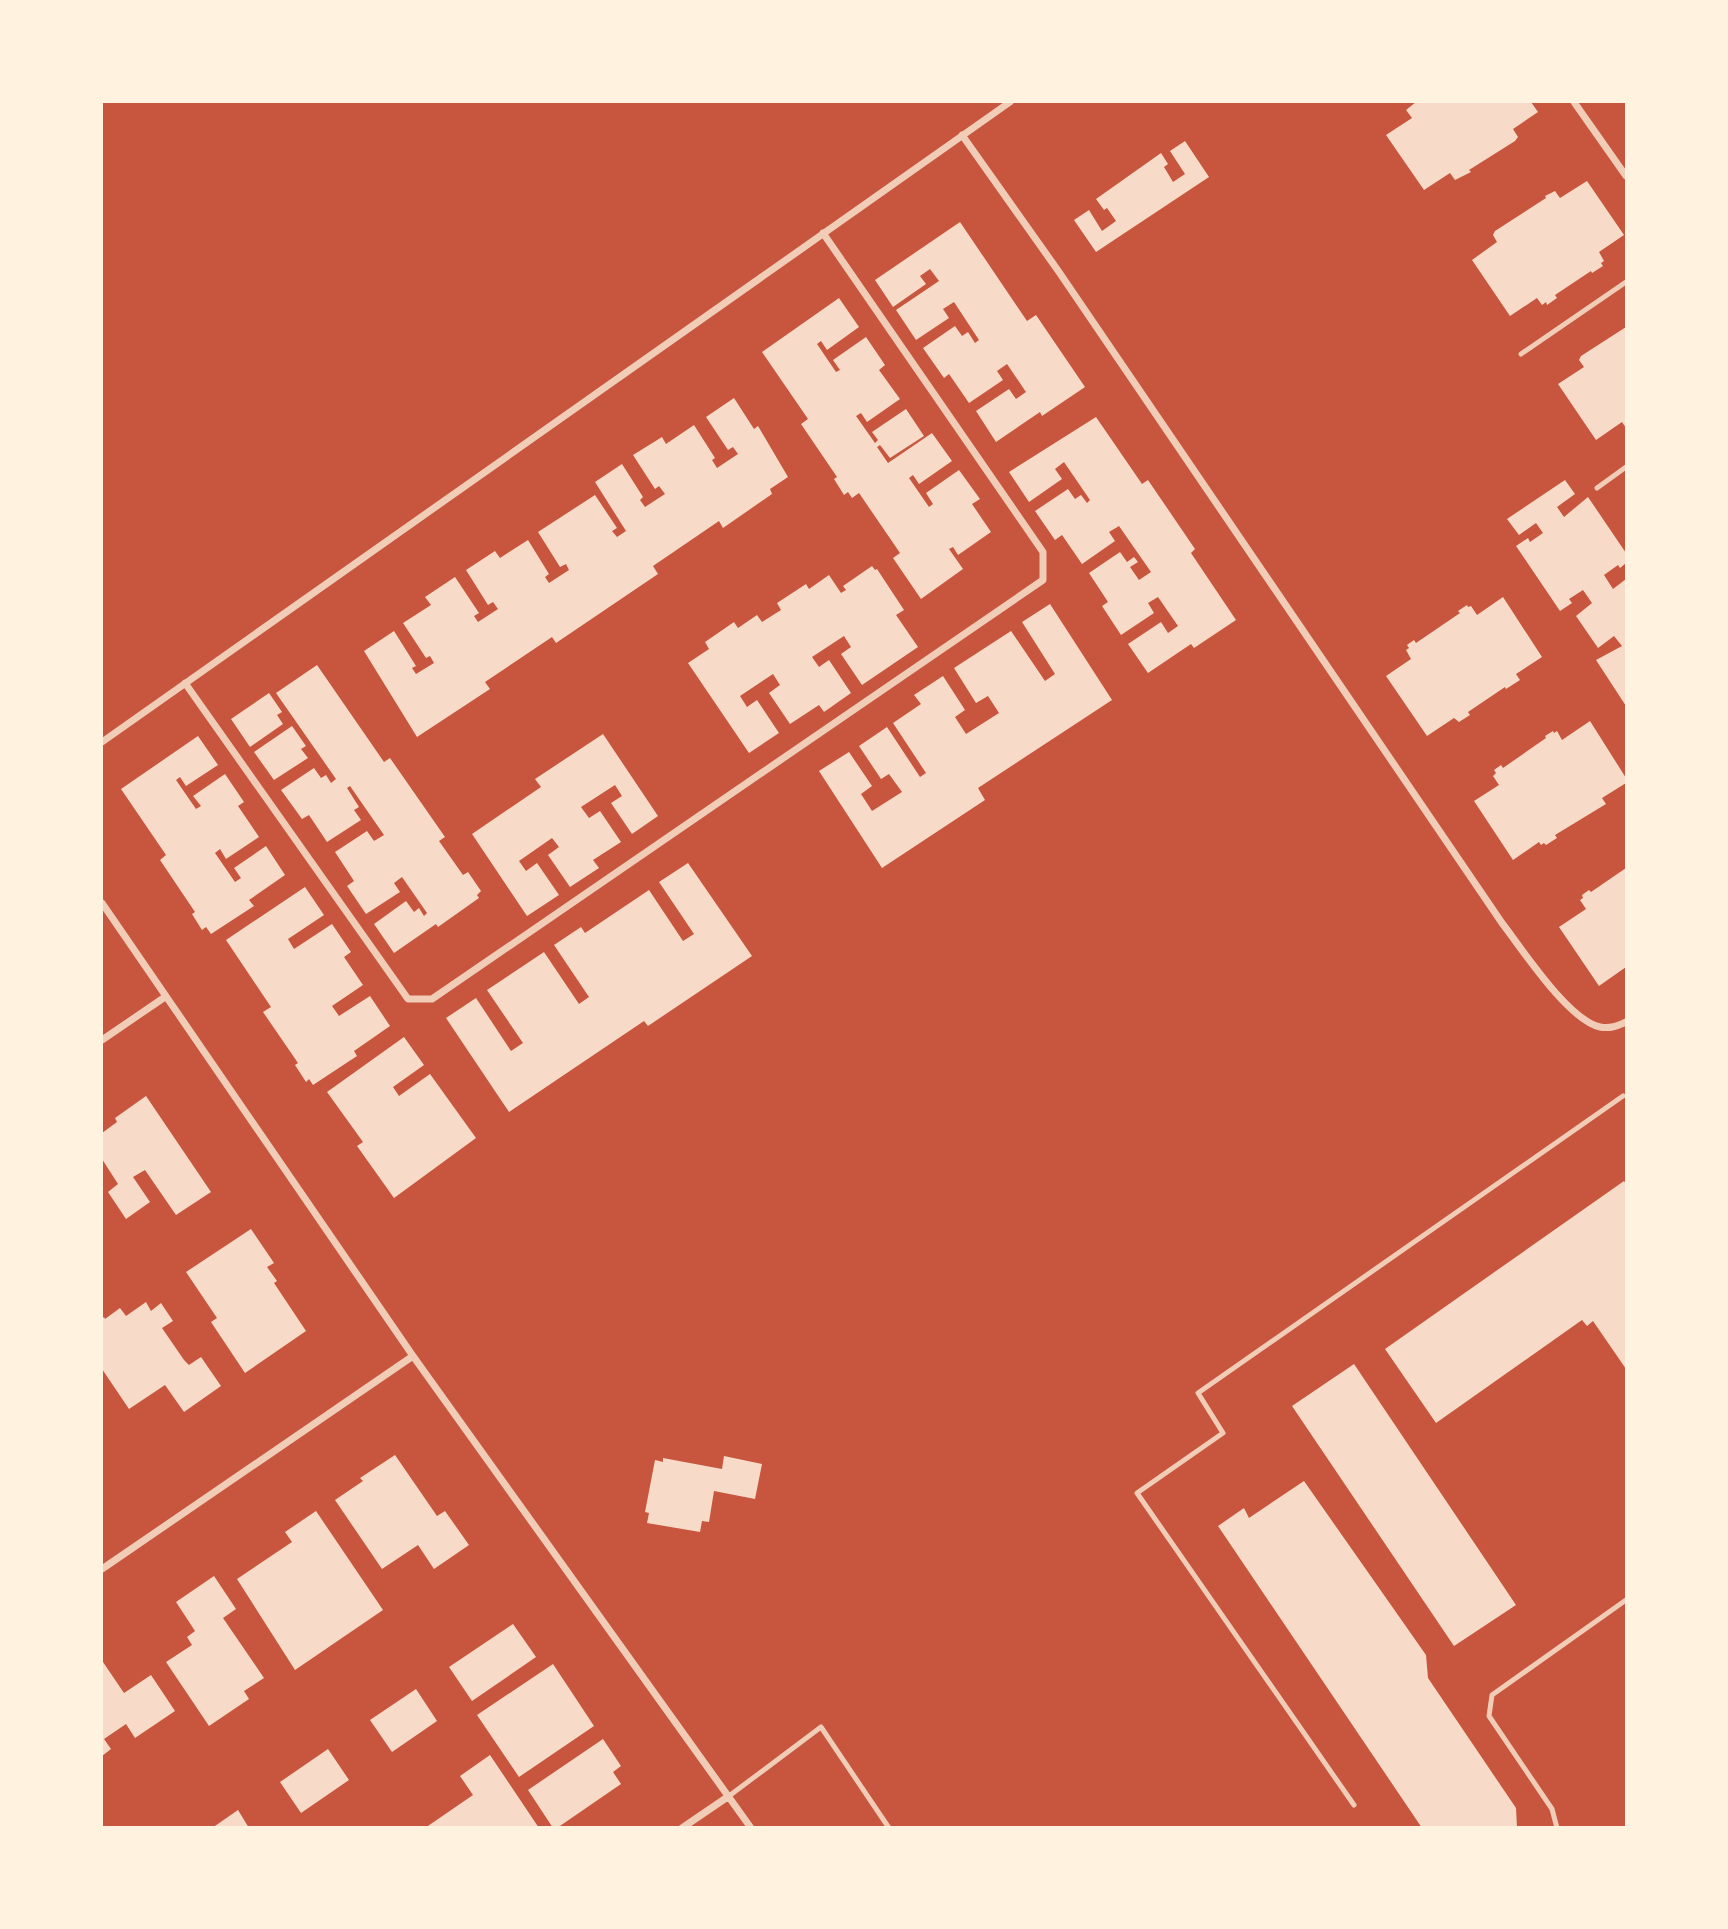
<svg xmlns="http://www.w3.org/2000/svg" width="1728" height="1929" viewBox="0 0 1728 1929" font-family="'Roboto Serif',serif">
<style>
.building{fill:#f7dbc8}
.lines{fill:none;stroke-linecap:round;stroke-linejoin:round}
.service{stroke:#f1ccb7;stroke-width:5}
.minor{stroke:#f1ccb7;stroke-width:7}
</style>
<rect width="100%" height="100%" fill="#c8553d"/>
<path class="building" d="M 1416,102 L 1531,102 L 1538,112 L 1513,129 L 1518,137 L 1515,141 L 1469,170 L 1471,172 L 1455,180 L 1450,173 L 1424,190 L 1386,135 L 1412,118 L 1406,110 Z
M 1185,141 L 1209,177 L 1096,252 L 1074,220 L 1089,210 L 1102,231 L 1116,221 L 1107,208 L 1104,210 L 1096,199 L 1161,153 L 1168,164 L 1164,167 L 1173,182 L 1185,174 L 1170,151 Z
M 1587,181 L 1624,235 L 1599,252 L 1604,261 L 1601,263 L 1603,266 L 1592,273 L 1591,271 L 1555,295 L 1557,298 L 1547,305 L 1546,302 L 1542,305 L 1537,298 L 1510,316 L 1472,260 L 1497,242 L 1493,235 L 1495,231 L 1546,198 L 1545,196 L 1555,191 L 1560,198 Z
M 960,222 L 1027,321 L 1036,315 L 1085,387 L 1042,416 L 1040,412 L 996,442 L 976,411 L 1009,389 L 1016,399 L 1026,392 L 1007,364 L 997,371 L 1003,380 L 969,403 L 949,374 L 944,378 L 923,348 L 955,326 L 962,336 L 968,332 L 975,343 L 979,340 L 954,302 L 943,309 L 949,318 L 916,340 L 896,310 L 939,281 L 930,269 L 920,276 L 926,284 L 893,307 L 875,280 Z
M 839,298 L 859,327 L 827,350 L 821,341 L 817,344 L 836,372 L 840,370 L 833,360 L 866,337 L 885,365 L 879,370 L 900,399 L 867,422 L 861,413 L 856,416 L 875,443 L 878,440 L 872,432 L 906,409 L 924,436 L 890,458 L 880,445 L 877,447 L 888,463 L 932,433 L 952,461 L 919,484 L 913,475 L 909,478 L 929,507 L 933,504 L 926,493 L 959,470 L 980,499 L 972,504 L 991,532 L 958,555 L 953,547 L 949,549 L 963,569 L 921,599 L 893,558 L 900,553 L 859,493 L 852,498 L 848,492 L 844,495 L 834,479 L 837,477 L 801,424 L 808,419 L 762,352 Z
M 1626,327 L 1626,428 L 1622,422 L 1596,440 L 1558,384 L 1584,367 L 1579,360 L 1581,356 Z
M 734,398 L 754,429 L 758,426 L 788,477 L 770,489 L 772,494 L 723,528 L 719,521 L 653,566 L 658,574 L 556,643 L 552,637 L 485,682 L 490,689 L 417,737 L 364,651 L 394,631 L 416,666 L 412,668 L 416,674 L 434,663 L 430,656 L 426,658 L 403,623 L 431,605 L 425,597 L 455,577 L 479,613 L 474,616 L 478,622 L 498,609 L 493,602 L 488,605 L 466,570 L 495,551 L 500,558 L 528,540 L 549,574 L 545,577 L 549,583 L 569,570 L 566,564 L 560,567 L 538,532 L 595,495 L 617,528 L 612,531 L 617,537 L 626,531 L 595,482 L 622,464 L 643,497 L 640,500 L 645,507 L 665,494 L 659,486 L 655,489 L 633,455 L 662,437 L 666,444 L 694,425 L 715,458 L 712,460 L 717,468 L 738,454 L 733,447 L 728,450 L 706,417 Z
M 1096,417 L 1142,484 L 1148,480 L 1195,549 L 1191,553 L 1236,620 L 1194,648 L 1191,644 L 1148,673 L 1128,644 L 1161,622 L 1168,633 L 1178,626 L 1158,597 L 1148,603 L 1154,613 L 1121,635 L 1102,606 L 1108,602 L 1089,573 L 1120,552 L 1127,562 L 1134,557 L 1138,562 L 1130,567 L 1139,580 L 1151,572 L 1119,526 L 1109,532 L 1115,541 L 1082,564 L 1062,535 L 1055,540 L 1035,511 L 1068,489 L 1075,499 L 1081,495 L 1087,503 L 1090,500 L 1064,462 L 1055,469 L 1062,479 L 1029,502 L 1009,472 Z
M 1565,480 L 1575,494 L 1557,507 L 1564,517 L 1588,497 L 1626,553 L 1626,563 L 1620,568 L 1618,565 L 1604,575 L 1613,589 L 1626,579 L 1626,706 L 1596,660 L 1622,646 L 1614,636 L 1598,648 L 1576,616 L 1592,603 L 1583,590 L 1569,599 L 1572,603 L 1560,611 L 1516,546 L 1528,538 L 1530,542 L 1543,533 L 1536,523 L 1519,535 L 1507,519 Z
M 872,566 L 875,570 L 877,569 L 904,610 L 896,615 L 918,647 L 862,685 L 841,654 L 851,647 L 844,636 L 812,657 L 819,667 L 829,660 L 851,693 L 824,712 L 819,705 L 790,724 L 769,693 L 780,685 L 773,674 L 740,696 L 747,707 L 757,700 L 779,733 L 749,753 L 688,663 L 709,649 L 705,642 L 734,622 L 738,628 L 757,615 L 762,622 L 781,610 L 777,603 L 806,584 L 809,589 L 829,575 L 841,593 L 846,590 L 843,586 Z
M 1503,597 L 1542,657 L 1516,674 L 1520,680 L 1506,689 L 1505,687 L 1468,712 L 1470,715 L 1459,722 L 1454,718 L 1427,736 L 1386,676 L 1411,659 L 1406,650 L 1409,648 L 1407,645 L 1414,640 L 1416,643 L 1460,613 L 1458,611 L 1467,605 L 1468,607 L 1471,606 L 1477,615 Z
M 1050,604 L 1112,700 L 978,788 L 985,800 L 882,868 L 819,771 L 849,752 L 872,786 L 861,794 L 872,811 L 902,792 L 889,774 L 881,779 L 859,746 L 887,727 L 920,777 L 926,773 L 893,723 L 921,704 L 914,695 L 943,676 L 965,710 L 955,717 L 966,734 L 999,713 L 988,696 L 976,703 L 954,668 L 1011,631 L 1045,681 L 1055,674 L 1022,622 Z
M 317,665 L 384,762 L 390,758 L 445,837 L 439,841 L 463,875 L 468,872 L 481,891 L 477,895 L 479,898 L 438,927 L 436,924 L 394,953 L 374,924 L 406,901 L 414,912 L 419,908 L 424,916 L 427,913 L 402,877 L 394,883 L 400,892 L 366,914 L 347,886 L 354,881 L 335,852 L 367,831 L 374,841 L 384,835 L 350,786 L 347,788 L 359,807 L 354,810 L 361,820 L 327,842 L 309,815 L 302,819 L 281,790 L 314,768 L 321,778 L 326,775 L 331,783 L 336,779 L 276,693 Z
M 269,693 L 282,712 L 277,715 L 283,724 L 250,747 L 231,719 Z
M 1590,721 L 1626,778 L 1626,783 L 1602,798 L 1606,804 L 1555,835 L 1557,838 L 1546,845 L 1544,843 L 1541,845 L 1539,842 L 1513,860 L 1474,801 L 1499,785 L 1493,776 L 1496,773 L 1494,770 L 1501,765 L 1503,768 L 1546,738 L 1545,736 L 1553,731 L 1554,733 L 1557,731 L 1562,740 Z
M 292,726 L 306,746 L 301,749 L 308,758 L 274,780 L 254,752 Z
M 603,734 L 658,816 L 632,834 L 611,803 L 622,796 L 615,785 L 581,807 L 589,818 L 600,811 L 621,842 L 593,860 L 599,868 L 570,887 L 548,855 L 559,847 L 552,838 L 519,861 L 526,871 L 537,863 L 559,895 L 527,916 L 472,834 L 541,787 L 535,779 Z
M 198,736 L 218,765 L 186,786 L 180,777 L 176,780 L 196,809 L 201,806 L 193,796 L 225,774 L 244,802 L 238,806 L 259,837 L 226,859 L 220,849 L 215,853 L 235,882 L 241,878 L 234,868 L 266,846 L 285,875 L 249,900 L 254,906 L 211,934 L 206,927 L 202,930 L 192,914 L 195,912 L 160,860 L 166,855 L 121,789 Z
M 688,863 L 752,956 L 648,1026 L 644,1021 L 509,1112 L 446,1018 L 476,998 L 511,1051 L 523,1043 L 487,990 L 544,952 L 579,1004 L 589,997 L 554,945 L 581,927 L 585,933 L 649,890 L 683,941 L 694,934 L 659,882 Z
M 1626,868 L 1626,967 L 1599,986 L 1559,927 L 1586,909 L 1580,900 L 1583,898 L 1582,895 L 1589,890 L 1591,892 Z
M 305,887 L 324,915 L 288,939 L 294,949 L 332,924 L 351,952 L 344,957 L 363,985 L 332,1006 L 339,1016 L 370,996 L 390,1026 L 354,1051 L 357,1056 L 313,1085 L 309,1079 L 306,1082 L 295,1065 L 298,1063 L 263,1012 L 271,1007 L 226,940 Z
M 404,1037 L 424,1065 L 393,1087 L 399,1096 L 430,1074 L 476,1138 L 394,1198 L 357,1146 L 363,1142 L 327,1092 Z
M 146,1096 L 211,1192 L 176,1215 L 145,1170 L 133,1177 L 150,1202 L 126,1219 L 108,1192 L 118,1184 L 102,1159 L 102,1133 L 117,1122 L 115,1118 Z
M 1624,1181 L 1626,1184 L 1626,1369 L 1593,1321 L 1587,1326 L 1582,1320 L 1436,1423 L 1385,1349 Z
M 251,1229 L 274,1263 L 267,1267 L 277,1281 L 274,1283 L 306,1331 L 245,1373 L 211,1322 L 217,1318 L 186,1272 Z
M 146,1302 L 151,1311 L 161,1303 L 173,1321 L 162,1328 L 184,1360 L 189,1365 L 201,1357 L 221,1386 L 184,1412 L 165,1385 L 129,1409 L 102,1369 L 102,1319 L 104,1317 L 105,1319 L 120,1308 L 126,1316 Z
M 1354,1364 L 1516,1605 L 1454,1646 L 1292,1406 Z
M 395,1455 L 437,1516 L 445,1511 L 469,1545 L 434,1569 L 418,1545 L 382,1569 L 335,1500 L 363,1481 L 360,1478 Z
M 724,1456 L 762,1464 L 755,1499 L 714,1491 L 709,1522 L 702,1521 L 700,1532 L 647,1523 L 649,1513 L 645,1512 L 655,1460 L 663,1462 L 663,1458 L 722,1469 Z
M 1304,1481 L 1426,1655 L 1428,1678 L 1516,1808 L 1517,1828 L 1422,1828 L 1218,1526 L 1244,1508 L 1249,1518 Z
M 316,1511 L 383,1610 L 295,1670 L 237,1579 L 292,1542 L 285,1532 Z
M 214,1576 L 236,1609 L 223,1618 L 264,1678 L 244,1691 L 249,1699 L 209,1726 L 166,1662 L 192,1645 L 187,1637 L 195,1631 L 176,1602 Z
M 513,1624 L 536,1657 L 472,1701 L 449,1667 Z
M 103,1662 L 124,1693 L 151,1675 L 175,1711 L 135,1738 L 126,1724 L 104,1739 L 111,1749 L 102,1756 L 102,1664 Z
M 553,1664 L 594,1726 L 519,1777 L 477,1715 Z
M 416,1689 L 437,1721 L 392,1752 L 370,1720 Z
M 603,1739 L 621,1766 L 613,1772 L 621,1784 L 557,1828 L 553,1828 L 528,1790 Z
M 328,1749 L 349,1780 L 301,1813 L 280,1782 Z
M 490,1755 L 539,1828 L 425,1828 L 473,1795 L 460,1776 Z
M 238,1810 L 249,1828 L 212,1828 Z"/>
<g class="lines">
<path class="service" d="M 1521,354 L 1626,282
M 1597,488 L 1626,467
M 729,1796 L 821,1727 L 889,1828
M 1354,1805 L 1137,1493 L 1223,1433 L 1198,1393 L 1623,1096
M 1557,1828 L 1552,1809 L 1489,1716 L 1492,1695 L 1626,1600"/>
<path class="minor" d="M 1574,102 L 1626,176
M 962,135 L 1059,272 L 1502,923 C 1522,949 1568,1020 1600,1027 C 1610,1029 1617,1026 1626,1022
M 185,683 L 408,999 L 432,999 L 1043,580 L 1043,552 L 823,233
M 102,742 L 1010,102
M 102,903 L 413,1356 L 751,1828
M 102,1040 L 165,997
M 102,1569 L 413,1356
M 682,1828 L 729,1796"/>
</g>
<rect width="1728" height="1929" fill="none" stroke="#fff3e0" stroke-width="206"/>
</svg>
